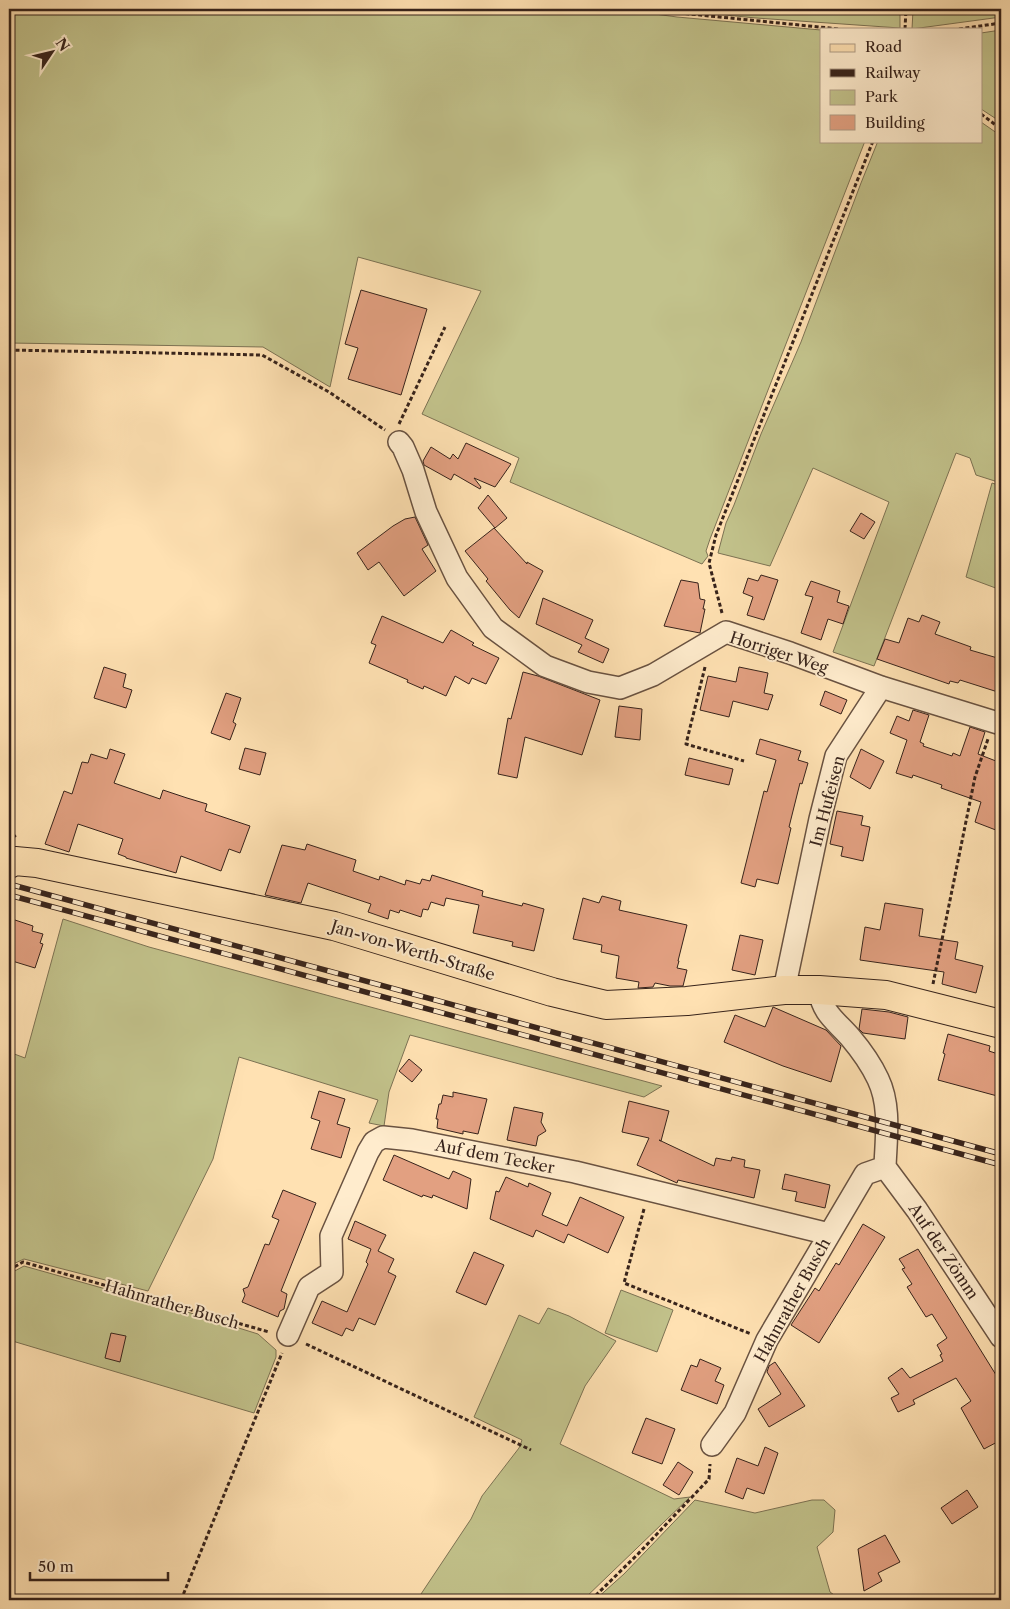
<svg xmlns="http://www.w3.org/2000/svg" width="1010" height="1609" viewBox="0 0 1010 1609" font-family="'Libre Caslon Text',serif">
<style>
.green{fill:#c2c28b;stroke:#7c7253}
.water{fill:#a3bcb4;stroke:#787f77}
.building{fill:#e2a081;stroke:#37231b}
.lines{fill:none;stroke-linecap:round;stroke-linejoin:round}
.minor-casing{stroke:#695241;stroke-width:24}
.major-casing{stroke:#37231b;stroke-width:30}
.path{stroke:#37231b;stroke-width:3;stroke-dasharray:4 2.5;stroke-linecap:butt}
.minor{stroke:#ffeccd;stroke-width:21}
.major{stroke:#ffe1b2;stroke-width:28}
.rail-casing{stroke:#37231b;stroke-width:5.5}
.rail{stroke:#ffeccd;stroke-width:4;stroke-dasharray:11;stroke-linecap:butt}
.labels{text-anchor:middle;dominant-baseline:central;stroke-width:4;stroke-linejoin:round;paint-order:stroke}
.street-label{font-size:16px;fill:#37231b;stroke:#ffeccd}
</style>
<rect width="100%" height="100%" fill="#ffe1b2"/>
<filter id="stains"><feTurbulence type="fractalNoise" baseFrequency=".004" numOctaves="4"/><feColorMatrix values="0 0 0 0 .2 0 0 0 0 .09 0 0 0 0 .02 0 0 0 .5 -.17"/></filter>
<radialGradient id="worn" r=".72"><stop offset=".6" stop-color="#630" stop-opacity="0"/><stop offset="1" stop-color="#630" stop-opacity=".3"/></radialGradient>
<path class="green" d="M 9,9 L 618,9 L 677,17 L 821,30 L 821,141 L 865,141 L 710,539 L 706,551 L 708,556 L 702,564 L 510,482 L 519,458 L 422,414 L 481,291 L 358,257 L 330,387 L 263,347 L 9,343 Z
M 663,9 L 813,9 L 900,12 L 900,28 L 756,18 Z
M 955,9 L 1001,9 L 1001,17 L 912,29 L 913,10 Z
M 1001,30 L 1001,122 L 981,109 L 981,33 Z
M 981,122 L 1001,136 L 1001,483 L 976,475 L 970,458 L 956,453 L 874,666 L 833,652 L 889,502 L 813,468 L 770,566 L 718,553 L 726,523 L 734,505 L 761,434 L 801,342 L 861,183 L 878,141 L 981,141 Z
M 992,483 L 1001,486 L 1001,590 L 966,577 Z
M 63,919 L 149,947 L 662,1086 L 644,1097 L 410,1035 L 389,1092 L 384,1126 L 369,1123 L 378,1100 L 239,1057 L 213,1159 L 148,1291 L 24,1259 L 9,1266 L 9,1052 L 25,1058 Z
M 24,1266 L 184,1311 L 258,1334 L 276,1350 L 276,1357 L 254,1413 L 9,1340 L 9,1274 Z
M 621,1290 L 673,1310 L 657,1352 L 605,1333 Z
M 548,1308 L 569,1316 L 616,1341 L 585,1386 L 560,1444 L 674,1499 L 690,1497 L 583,1600 L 417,1600 L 471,1519 L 482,1496 L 519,1448 L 522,1440 L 474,1417 L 519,1315 L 539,1324 Z
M 695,1500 L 755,1513 L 812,1500 L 824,1500 L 835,1510 L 833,1532 L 817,1547 L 830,1592 L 841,1600 L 595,1600 L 624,1574 Z"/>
<path class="water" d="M 813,9 L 900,9 L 900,12 Z"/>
<path class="building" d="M 361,290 L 427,309 L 401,395 L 348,379 L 358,348 L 345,344 Z
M 466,443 L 511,464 L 495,487 L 474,478 L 481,487 L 480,489 L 454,474 L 451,480 L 424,465 L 423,461 L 431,447 L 450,459 L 453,454 L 458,459 Z
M 488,495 L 507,518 L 495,528 L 478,508 Z
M 861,513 L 875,522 L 864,539 L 850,531 Z
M 415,517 L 428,545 L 422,549 L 436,571 L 404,596 L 379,562 L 368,570 L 357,553 L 393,526 L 405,519 Z
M 494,528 L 527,564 L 527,562 L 543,571 L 519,618 L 510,610 L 486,581 L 488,579 L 465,551 Z
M 761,575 L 778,580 L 764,620 L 747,615 L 753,597 L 743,593 L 748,578 L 758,581 Z
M 681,580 L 698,583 L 700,599 L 705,600 L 703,609 L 705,609 L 700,633 L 664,626 Z
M 811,581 L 840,591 L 837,602 L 849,606 L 843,624 L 828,619 L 821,640 L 801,633 L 813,597 L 805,595 Z
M 543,598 L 593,620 L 585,638 L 609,649 L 603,663 L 578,652 L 582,645 L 536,624 Z
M 922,615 L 940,622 L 935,634 L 971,647 L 970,650 L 1001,659 L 1001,693 L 960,680 L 958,683 L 950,681 L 949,684 L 877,659 L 885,639 L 899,643 L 908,618 L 919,622 Z
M 382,616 L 443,643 L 451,630 L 474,643 L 472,645 L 499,658 L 486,684 L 472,678 L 469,684 L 455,676 L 446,696 L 424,686 L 423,689 L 407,682 L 408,680 L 369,663 L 376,645 L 371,643 Z
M 104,667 L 126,674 L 123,687 L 132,690 L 126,708 L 94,698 Z
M 739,667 L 768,673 L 764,693 L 773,695 L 768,710 L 733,701 L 729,717 L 700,710 L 708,676 L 736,682 Z
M 523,672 L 538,676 L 600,700 L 582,755 L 525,737 L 517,778 L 498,774 L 508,718 L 511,719 Z
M 825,691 L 847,700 L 841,714 L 820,705 Z
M 226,693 L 241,698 L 233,722 L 236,724 L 230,740 L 211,733 Z
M 619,706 L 642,709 L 640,740 L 615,737 Z
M 913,710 L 929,715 L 920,742 L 924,744 L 923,746 L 952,756 L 953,753 L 960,756 L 970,727 L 985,732 L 978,754 L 1001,763 L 1001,832 L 975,822 L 981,802 L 941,788 L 942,785 L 913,775 L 912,778 L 896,773 L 907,740 L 890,733 L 897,716 L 909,721 Z
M 760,739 L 801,751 L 798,760 L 808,763 L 802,784 L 800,783 L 789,827 L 791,828 L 778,884 L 757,879 L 755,887 L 741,883 L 764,791 L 767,792 L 776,760 L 756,754 Z
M 245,748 L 266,753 L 260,775 L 239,769 Z
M 110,749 L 125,754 L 114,783 L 160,799 L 163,790 L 187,798 L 207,804 L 205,811 L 250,826 L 240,853 L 229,849 L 221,871 L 181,856 L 176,873 L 126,858 L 126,857 L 118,854 L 123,839 L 78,824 L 69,852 L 45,844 L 64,791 L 72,794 L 82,762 L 88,763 L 91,754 L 107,759 Z
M 861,749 L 884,761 L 870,789 L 850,777 Z
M 689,758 L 733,769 L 729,785 L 685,775 Z
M 837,811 L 863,816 L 861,825 L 870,827 L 863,861 L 841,856 L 843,847 L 830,844 Z
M 307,844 L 356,860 L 353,871 L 379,880 L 380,876 L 405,885 L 406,880 L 420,884 L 422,879 L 430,881 L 432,875 L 483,891 L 482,896 L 522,906 L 523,903 L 544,909 L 534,951 L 512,946 L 513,942 L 473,933 L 479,905 L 446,898 L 444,906 L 431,902 L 428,910 L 423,909 L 421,917 L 400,910 L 399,913 L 390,910 L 388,919 L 368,912 L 371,904 L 308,883 L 301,903 L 265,895 L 282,845 L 305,850 Z
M 602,896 L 621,901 L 619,910 L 687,925 L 678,961 L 679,961 L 677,968 L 687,970 L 683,986 L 670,986 L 655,983 L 653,987 L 638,988 L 639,982 L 616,978 L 619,956 L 601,952 L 602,945 L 573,939 L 583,898 L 599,903 Z
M 885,903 L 923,909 L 919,936 L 958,942 L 955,959 L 983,966 L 976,993 L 942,984 L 944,972 L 860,960 L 865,927 L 880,930 Z
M 9,918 L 33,926 L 32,931 L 43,934 L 40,943 L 43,944 L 35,968 L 9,960 Z
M 740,935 L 763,940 L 755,975 L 732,970 Z
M 773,1007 L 826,1030 L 841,1046 L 831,1082 L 783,1066 L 724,1042 L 735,1015 L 765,1027 Z
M 862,1009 L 889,1012 L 908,1017 L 905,1039 L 863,1033 L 859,1029 Z
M 948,1034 L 990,1046 L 989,1051 L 1001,1055 L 1001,1097 L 938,1080 L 945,1054 L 943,1053 Z
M 409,1059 L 422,1070 L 412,1082 L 399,1071 Z
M 319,1091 L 345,1099 L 337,1124 L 350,1128 L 341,1158 L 311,1149 L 320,1121 L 311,1118 Z
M 453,1092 L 487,1099 L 478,1134 L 463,1131 L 463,1134 L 437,1128 L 438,1119 L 436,1119 L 439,1104 L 441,1104 L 443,1095 L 453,1097 Z
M 629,1101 L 669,1111 L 661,1141 L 659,1140 L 714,1166 L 716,1158 L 731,1161 L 732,1157 L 745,1160 L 744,1167 L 760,1170 L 754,1198 L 678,1180 L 677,1183 L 637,1165 L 649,1138 L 622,1132 Z
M 514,1107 L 543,1113 L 541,1122 L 546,1131 L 538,1136 L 536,1146 L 507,1140 Z
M 394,1155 L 449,1179 L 453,1171 L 471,1179 L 467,1209 L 433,1195 L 432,1198 L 423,1195 L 422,1197 L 383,1180 Z
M 785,1174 L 830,1185 L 825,1208 L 795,1201 L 797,1192 L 782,1189 Z
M 506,1177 L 528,1187 L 529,1183 L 551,1193 L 542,1215 L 567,1226 L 580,1197 L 624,1217 L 608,1253 L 568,1234 L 564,1243 L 536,1230 L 533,1237 L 490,1219 L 496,1191 L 499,1192 Z
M 283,1190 L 316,1203 L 281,1291 L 287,1294 L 284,1309 L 280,1311 L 278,1317 L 242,1302 L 245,1295 L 243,1289 L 248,1287 L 265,1244 L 269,1245 L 279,1220 L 272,1217 Z
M 355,1221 L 386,1235 L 378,1251 L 394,1259 L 388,1272 L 396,1276 L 375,1325 L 359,1318 L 353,1331 L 346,1328 L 342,1336 L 312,1323 L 322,1301 L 347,1312 L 368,1264 L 366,1262 L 371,1249 L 348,1239 Z
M 863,1224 L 885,1237 L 819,1343 L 791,1325 L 815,1288 L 819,1291 L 836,1263 L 839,1265 Z
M 918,1249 L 1001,1383 L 1001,1440 L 984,1449 L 961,1408 L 971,1401 L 956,1378 L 913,1400 L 915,1404 L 898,1412 L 891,1398 L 899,1394 L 888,1378 L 902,1368 L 910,1378 L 943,1361 L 940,1355 L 942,1354 L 937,1345 L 947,1338 L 932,1314 L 926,1317 L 907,1287 L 912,1284 L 902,1269 L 905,1268 L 899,1259 Z
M 474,1252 L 504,1265 L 486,1305 L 456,1292 Z
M 111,1333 L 126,1336 L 120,1362 L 105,1358 Z
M 700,1359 L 721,1368 L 715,1381 L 724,1385 L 717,1404 L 681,1390 L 691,1365 L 697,1367 Z
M 775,1362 L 805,1406 L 769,1427 L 758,1409 L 781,1394 L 767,1372 L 769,1366 Z
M 646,1418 L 675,1429 L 662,1464 L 632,1453 Z
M 765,1447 L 778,1453 L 764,1494 L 747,1488 L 743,1499 L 725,1492 L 737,1458 L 758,1466 Z
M 678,1462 L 693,1472 L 679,1495 L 663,1485 Z
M 967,1490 L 978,1507 L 952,1524 L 941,1508 Z
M 885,1535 L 900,1562 L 878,1573 L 882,1581 L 864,1591 L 858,1549 Z"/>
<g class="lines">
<defs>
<path id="minor" d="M 399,442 L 403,447 L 413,470 L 426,512 L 457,578 L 493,628 L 545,666 L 588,682 L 620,688 L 653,675 L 726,632 L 790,653 L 881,687 L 1001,724
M 784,990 L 820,819 L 836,756 L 881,687
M 819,990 C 823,1014 835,1020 850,1037 C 861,1050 871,1064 878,1079 C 891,1106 886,1138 885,1167
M 885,1167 L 917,1210 L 1001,1337
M 288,1335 L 309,1287 L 332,1272 L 331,1236 L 368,1152 L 374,1142 L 383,1137 L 412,1140 L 575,1172 L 829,1234
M 712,1445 L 735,1413 L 767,1340 L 865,1174 L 885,1167"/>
<path id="major" d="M 9,864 L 15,861 L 37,863 L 334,926 L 552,992 L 606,1005 L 687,1001 L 784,990 L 819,990 L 886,995 L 1001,1024"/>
</defs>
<use href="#minor" class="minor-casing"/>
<use href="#major" class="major-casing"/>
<path class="path" d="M 640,9 L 839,29
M 905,29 L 906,9
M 959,29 L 1001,23
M 981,114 L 1001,129
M 9,350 L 262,355 L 329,392 L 385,430
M 399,424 L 445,327
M 722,613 L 709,563 L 716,535 L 873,141
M 705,667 L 686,744 L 744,761
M 9,829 L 17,839
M 933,984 L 975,777 L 988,739
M 644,1209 L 624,1283 L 751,1334
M 9,1270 L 23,1262 L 269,1332
M 306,1344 L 531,1450
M 181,1600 L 282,1353
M 591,1600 L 638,1554 L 709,1479 L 710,1464"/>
<use href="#minor" class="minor"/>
<use href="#major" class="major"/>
<defs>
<path id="rail" d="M 9,884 L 1001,1154
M 9,895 L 1001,1165"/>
</defs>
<use href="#rail" class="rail-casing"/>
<use href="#rail" class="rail"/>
</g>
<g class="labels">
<g class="street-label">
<text transform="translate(779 652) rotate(18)">Horriger Weg</text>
<text transform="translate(827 801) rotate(-75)">Im Hufeisen</text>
<text transform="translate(413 950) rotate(17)">Jan-von-Werth-Straße</text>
<text transform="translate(495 1156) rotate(11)">Auf dem Tecker</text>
<text transform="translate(944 1251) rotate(56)">Auf der Zömm</text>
<text transform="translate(792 1300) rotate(-61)">Hahnrather Busch</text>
<text transform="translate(172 1304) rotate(16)">Hahnrather Busch</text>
</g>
</g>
<rect width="1010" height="1609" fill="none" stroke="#ffe1b2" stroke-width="30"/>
<rect x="10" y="10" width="990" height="1589" fill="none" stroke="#37231b" stroke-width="2.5"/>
<rect x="15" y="15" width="980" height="1579" fill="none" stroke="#37231b"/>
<rect x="820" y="28" width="162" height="115" fill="#ffeccd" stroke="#af9c86"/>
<rect x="830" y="44" width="25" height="8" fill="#ffe1b2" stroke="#af9c86"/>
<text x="865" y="52" font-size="15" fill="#37231b">Road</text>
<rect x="830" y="69" width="25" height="8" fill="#37231b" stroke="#af9c86"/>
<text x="865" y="78" font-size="15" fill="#37231b">Railway</text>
<rect x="830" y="90" width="25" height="15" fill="#c2c28b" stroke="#af9c86"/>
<text x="865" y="102" font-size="15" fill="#37231b">Park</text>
<rect x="830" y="115" width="25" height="15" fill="#e2a081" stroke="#af9c86"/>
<text x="865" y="128" font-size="15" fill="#37231b">Building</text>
<g transform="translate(52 52) rotate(55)" stroke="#ffeccd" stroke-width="4" paint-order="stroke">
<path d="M0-4L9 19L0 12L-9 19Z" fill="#37231b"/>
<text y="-8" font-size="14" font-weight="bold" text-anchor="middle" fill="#37231b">N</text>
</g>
<path d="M30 1572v8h138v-8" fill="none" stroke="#37231b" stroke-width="2.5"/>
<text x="38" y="1572" font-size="15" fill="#37231b" stroke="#ffeccd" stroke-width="4" paint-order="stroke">50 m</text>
<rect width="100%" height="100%" filter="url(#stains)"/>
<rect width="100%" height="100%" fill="url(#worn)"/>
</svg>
